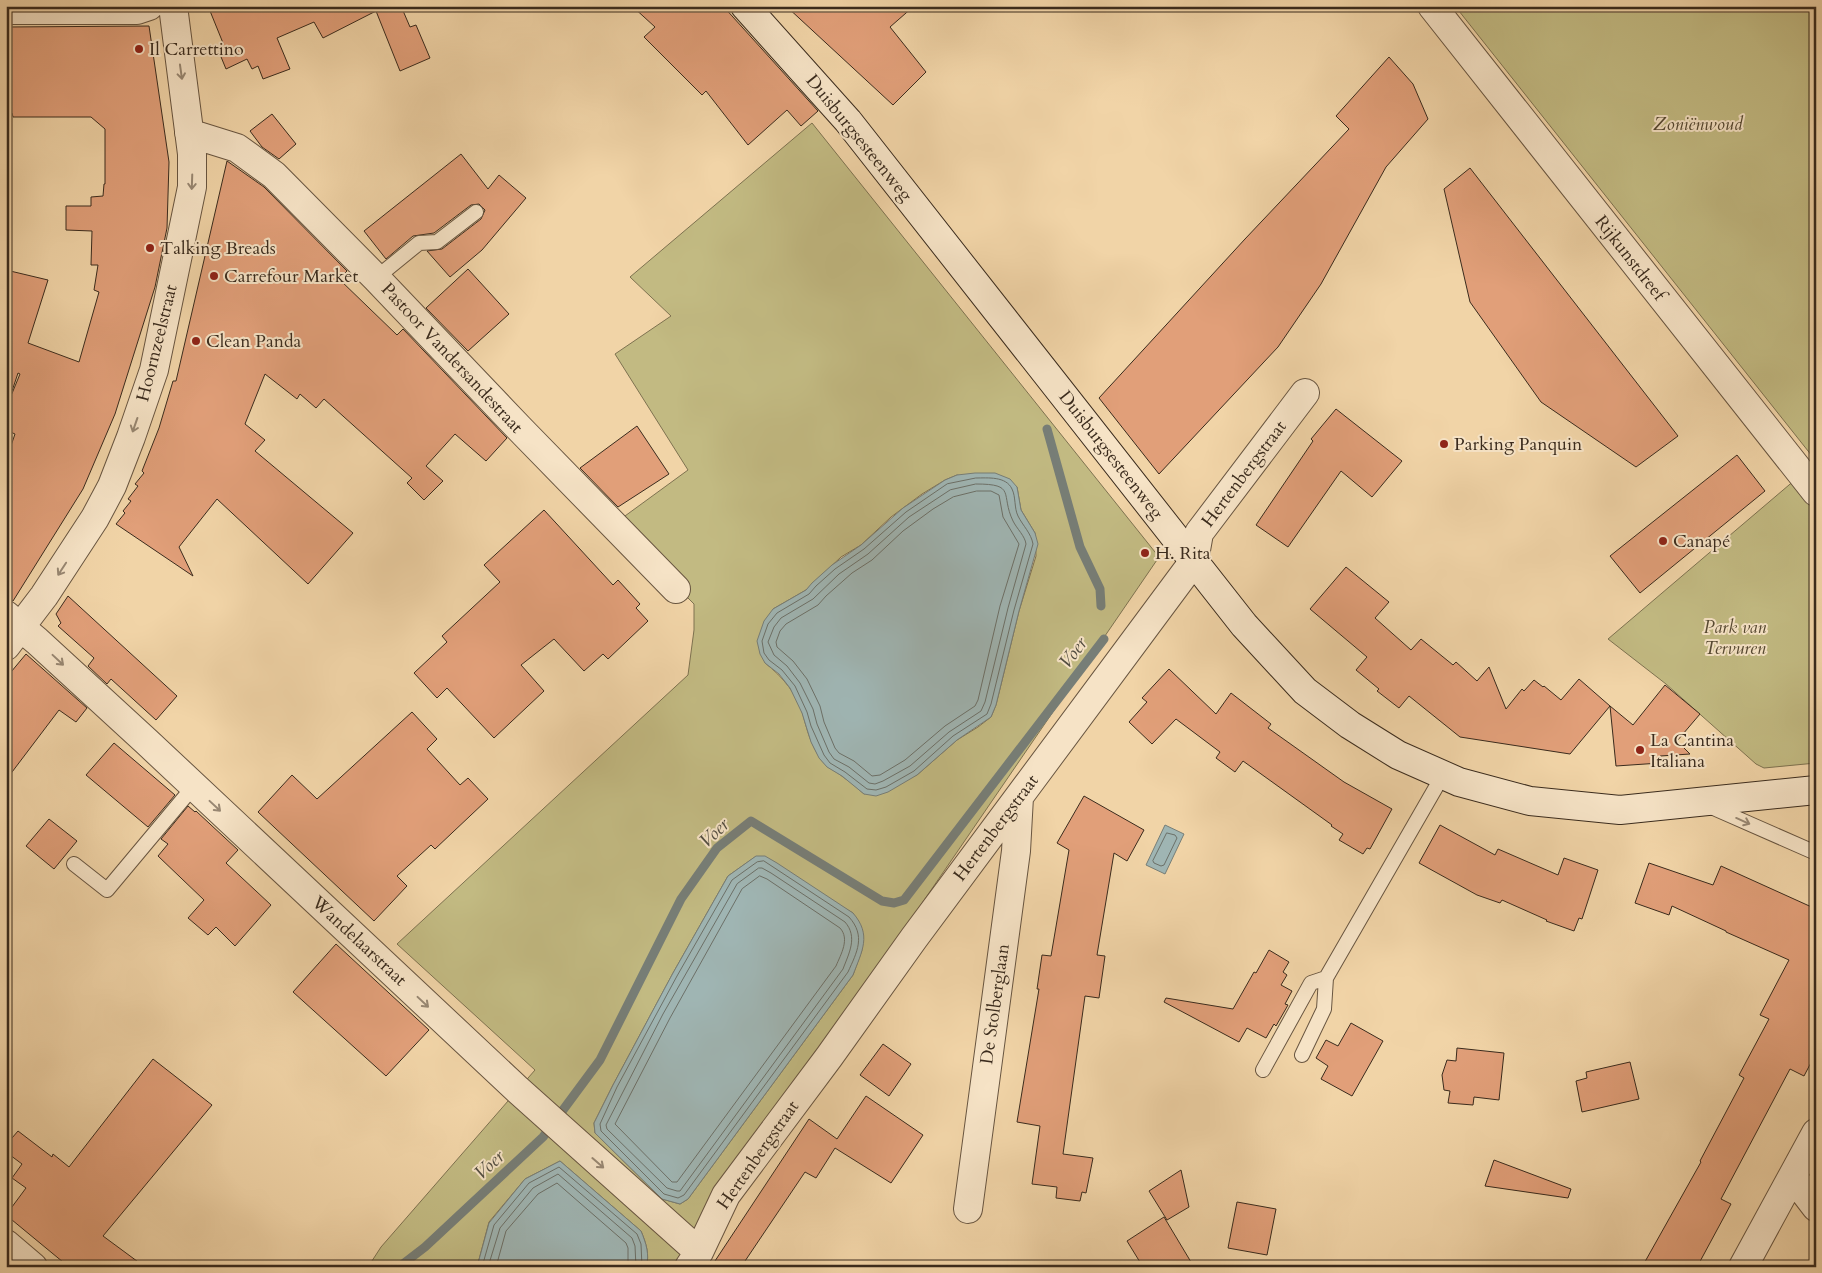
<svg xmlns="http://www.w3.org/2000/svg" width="1822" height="1273" viewBox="0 0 1822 1273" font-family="Cardo,serif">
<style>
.green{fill:#c2ba82;stroke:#7e7250;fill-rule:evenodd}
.water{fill:#9fb5b3;stroke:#777e77}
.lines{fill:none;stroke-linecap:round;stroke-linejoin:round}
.shore{stroke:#6c7068;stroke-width:1}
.stream{stroke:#777e77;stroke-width:9}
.building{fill:#e19f79;stroke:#3a2b1d}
.lane-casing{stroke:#685540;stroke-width:16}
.street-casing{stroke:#685540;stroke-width:30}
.secondary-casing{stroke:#3a2b1d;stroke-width:30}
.lane{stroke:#f6e3c6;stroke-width:14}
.street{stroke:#f6e3c6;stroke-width:28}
.secondary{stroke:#f6e3c6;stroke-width:28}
.oneway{stroke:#988772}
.poi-dot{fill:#8f2418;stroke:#f6e3c6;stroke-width:2}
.labels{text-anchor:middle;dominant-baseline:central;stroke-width:4;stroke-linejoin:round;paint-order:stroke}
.poi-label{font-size:18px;fill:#3a2b1d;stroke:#f6e3c6;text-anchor:start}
.park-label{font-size:18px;font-style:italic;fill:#554831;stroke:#f6e3c6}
.street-label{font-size:18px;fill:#3a2b1d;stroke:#f6e3c6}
.water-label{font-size:19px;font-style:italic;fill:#534e42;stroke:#f6e3c6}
</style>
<rect width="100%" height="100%" fill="#f1d4a7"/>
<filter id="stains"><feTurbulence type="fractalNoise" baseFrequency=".004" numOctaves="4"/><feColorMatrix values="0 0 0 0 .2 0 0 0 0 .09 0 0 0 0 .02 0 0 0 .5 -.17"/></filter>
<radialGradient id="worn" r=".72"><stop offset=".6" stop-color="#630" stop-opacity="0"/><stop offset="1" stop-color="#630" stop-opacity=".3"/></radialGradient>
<path class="green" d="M 1455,6 L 1816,6 L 1816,461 Z
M 812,123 L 1159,557 L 673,1267 L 646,1267 C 650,1255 646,1243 641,1231 L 560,1161 L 525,1179 L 489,1222 L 477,1267 L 368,1267 L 381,1247 L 535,1070 L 397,944 L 688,675 L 694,630 L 694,604 L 614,524 L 688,470 L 615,354 L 671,316 L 630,277 ZM 957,475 L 1017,487 L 1021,510 L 1035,533 L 1036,556 L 1019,611 L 996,705 L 991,717 L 978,727 L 957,740 L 917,775 L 864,794 C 857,788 851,782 843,777 C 835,770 826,768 820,758 C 811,745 807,730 803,715 C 797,694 783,677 765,663 L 773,609 L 806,590 L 841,557 L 861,545 L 891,517 L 922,494 L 945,480 ZM 755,857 L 853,913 L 862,950 L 853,975 L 688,1199 L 680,1204 L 662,1199 L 595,1133 L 594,1123 L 613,1085 L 673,973 L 728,876 Z
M 1816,462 L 1816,763 L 1764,768 L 1756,764 L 1666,684 L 1608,639 Z"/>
<path class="water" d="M 975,473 L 995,473 L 1010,479 L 1017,487 L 1021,510 L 1035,533 L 1038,544 L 1019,611 L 996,705 L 991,717 L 957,740 L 917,775 L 888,792 L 876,796 L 864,794 L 842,776 L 827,767 L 819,758 L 811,742 L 802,713 L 790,688 L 779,674 L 765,663 L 760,654 L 757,641 L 764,621 L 773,609 L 806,590 L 812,583 L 832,565 L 861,545 L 903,508 L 945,480 L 957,475 Z
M 1165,825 L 1184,834 L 1165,874 L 1146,865 Z
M 756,856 L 765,856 L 777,863 L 853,913 C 872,935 862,951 853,975 L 688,1199 L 680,1204 L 662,1199 L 595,1133 L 594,1123 L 613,1085 L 673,973 L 728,876 Z
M 560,1161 L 641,1231 C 646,1243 650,1255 646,1267 L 477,1267 L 489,1223 L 525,1179 Z"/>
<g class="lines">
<path class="shore" d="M 976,478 C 988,478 1006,476 1012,489 C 1016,497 1014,508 1018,516 C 1023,526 1031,533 1033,544 L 1014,610 L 991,704 L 987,714 L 953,736 L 914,771 L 886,787 L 876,790 L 867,789 L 845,772 L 830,763 L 824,755 L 811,726 L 807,712 L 795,686 L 782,670 L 769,660 L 764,653 L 762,641 L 768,624 L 777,613 L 809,594 L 816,586 L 835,569 L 864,549 L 906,512 L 947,484 Z
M 976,484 C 1017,484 1000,494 1013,521 C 1017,529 1025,536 1026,544 L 1008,608 L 985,702 L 981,711 L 949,732 L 910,766 L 883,781 L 875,784 L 869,783 L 849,767 L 834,759 L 829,752 L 817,724 L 813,709 L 800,683 L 787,666 L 774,655 L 768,642 L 774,627 L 781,618 L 813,599 L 839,574 L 868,554 L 909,517 L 950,490 Z
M 977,491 L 991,491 L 999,495 L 1003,517 L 1019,544 L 1000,606 L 978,700 L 975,706 L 945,726 L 905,760 L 880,775 L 872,776 L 854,761 L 839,753 L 835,748 L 824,722 L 820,706 L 807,679 L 793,661 L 777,647 L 776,642 L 780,631 L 786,624 L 818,605 L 826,596 L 852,573 L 872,560 L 903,531 L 933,509 L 953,497 Z
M 1167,833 L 1175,835 L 1177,838 L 1164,865 L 1161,866 L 1154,863 L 1153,861 Z
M 764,861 L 849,917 C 866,936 857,952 848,972 L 684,1195 L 678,1198 L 664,1194 L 601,1131 L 600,1124 L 617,1087 L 677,976 L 732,880 L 757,862 Z
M 759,868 L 762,868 L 771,873 L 845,922 C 858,937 849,953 843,969 L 680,1191 L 677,1191 L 667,1188 L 607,1129 L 606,1125 L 663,1014 L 737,884 Z
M 760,876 L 767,879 L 840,928 C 850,939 841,954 836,966 L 677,1182 L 672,1182 L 615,1124 L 670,1018 L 742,889 Z
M 482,1267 L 494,1225 L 529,1183 L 559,1167 L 637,1234 L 641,1244 L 642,1267
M 488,1267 L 500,1228 L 533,1188 L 558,1174 L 632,1238 L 635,1246 L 636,1267
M 496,1267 L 506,1231 L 538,1194 L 557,1183 L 626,1243 L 628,1248 L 628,1267"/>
<path class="stream" d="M 1047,429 L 1080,547 L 1100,589 L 1101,606
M 399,1267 L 425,1247 L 543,1137 L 600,1060 L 681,899 L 717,848 L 751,821 L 882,901 L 894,903 L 904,900 L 1104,639"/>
</g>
<path class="building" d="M 208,6 L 401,6 L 410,27 L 416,25 L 430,58 L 400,71 L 376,11 L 323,38 L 314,22 L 277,38 L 290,69 L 263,79 L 258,66 L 252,69 L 247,59 L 226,69 L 219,52 L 223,43 Z
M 632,6 L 723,6 L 818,111 L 801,126 L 787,110 L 748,145 L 706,91 L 702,95 L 644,37 L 655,27 Z
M 786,6 L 914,6 L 890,27 L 926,72 L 893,105 Z
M 149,26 L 169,162 L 167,228 L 155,287 L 115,414 L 83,489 L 13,601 L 6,600 L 6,460 L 15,434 L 6,430 L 6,408 L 20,374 L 18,373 L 11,394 L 6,393 L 6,270 L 48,280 L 28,343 L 79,362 L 99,292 L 94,290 L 98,265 L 91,265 L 92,231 L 66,230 L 66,206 L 91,206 L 91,197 L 103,196 L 104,184 L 105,184 L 105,129 L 91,117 L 13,117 L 12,113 L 6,113 L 6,27 Z
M 1389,57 L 1413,84 L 1428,119 L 1386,167 L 1321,284 L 1278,347 L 1159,474 L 1099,398 L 1245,239 L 1349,129 L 1336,116 Z
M 272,114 L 296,144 L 279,159 L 262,147 L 250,131 Z
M 461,154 L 488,189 L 499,175 L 526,198 L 482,250 L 450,277 L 427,251 L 442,249 L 481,219 L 485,210 L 479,204 L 471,205 L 434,233 L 413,236 L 386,259 L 364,231 Z
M 227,161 L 264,187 L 347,271 L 339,279 L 397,335 L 403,329 L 507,438 L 486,461 L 455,434 L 426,466 L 443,481 L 424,500 L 407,483 L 412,478 L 324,399 L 316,408 L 300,394 L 297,399 L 265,374 L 245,424 L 265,440 L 255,451 L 353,533 L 308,584 L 217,499 L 179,547 L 193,576 L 116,524 L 125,513 L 123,511 L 131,501 L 128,499 L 138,486 L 135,484 L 144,473 L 142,471 L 159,428 L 173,381 L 176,381 Z
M 1470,168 L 1678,436 L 1636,467 L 1541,402 L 1470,302 L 1444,189 Z
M 468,269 L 509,314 L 468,351 L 426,308 Z
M 1336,409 L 1402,461 L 1372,497 L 1341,471 L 1288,547 L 1256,525 L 1313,441 L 1311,439 Z
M 637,426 L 669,474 L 618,507 L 580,468 Z
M 1737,455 L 1765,491 L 1640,593 L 1610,556 Z
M 544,510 L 613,585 L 618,580 L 640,604 L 636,608 L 648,621 L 608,659 L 603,654 L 584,671 L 554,639 L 521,665 L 544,691 L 494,738 L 447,688 L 437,698 L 414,673 L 447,642 L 442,636 L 500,582 L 484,565 Z
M 1346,567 L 1389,602 L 1375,618 L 1411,650 L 1421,639 L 1453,665 L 1456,662 L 1477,681 L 1489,667 L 1506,709 L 1522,689 L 1524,691 L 1534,680 L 1543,687 L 1544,686 L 1561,700 L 1579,679 L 1610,706 L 1570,754 L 1460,737 L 1409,696 L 1399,708 L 1377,691 L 1379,689 L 1356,670 L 1367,657 L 1310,609 Z
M 68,596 L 177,696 L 156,720 L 111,679 L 107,684 L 88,666 L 94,658 L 58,626 L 61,623 L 56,614 Z
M 26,654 L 87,708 L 76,722 L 59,710 L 6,780 L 6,678 Z
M 1169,669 L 1216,714 L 1231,693 L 1271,724 L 1268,728 L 1344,782 L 1392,809 L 1370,849 L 1367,848 L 1363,854 L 1339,840 L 1343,834 L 1331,826 L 1332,825 L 1243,761 L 1235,772 L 1216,758 L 1220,752 L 1176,719 L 1152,744 L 1129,722 L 1147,702 L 1142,698 Z
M 1665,685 L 1700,714 L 1677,741 L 1690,754 L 1660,756 L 1660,763 L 1616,766 L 1610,706 L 1633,725 Z
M 412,712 L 437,739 L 427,749 L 460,785 L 468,778 L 488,799 L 435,849 L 431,845 L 397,876 L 407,886 L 374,921 L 258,812 L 292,775 L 317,799 Z
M 114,743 L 175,795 L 148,827 L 86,775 Z
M 1084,796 L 1144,830 L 1127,861 L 1114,853 L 1097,955 L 1105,956 L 1099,998 L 1085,996 L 1063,1154 L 1093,1158 L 1086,1193 L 1082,1192 L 1080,1201 L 1056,1198 L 1057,1187 L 1032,1184 L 1040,1126 L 1017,1122 L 1039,989 L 1037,989 L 1042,955 L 1051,956 L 1069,850 L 1057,843 Z
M 188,806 L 195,812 L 196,811 L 238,850 L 226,863 L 271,905 L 235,946 L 216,927 L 208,935 L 188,918 L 204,900 L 158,856 L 168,844 L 161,839 Z
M 49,819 L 77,841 L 54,869 L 26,846 Z
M 1440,825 L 1495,855 L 1498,849 L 1558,875 L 1564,858 L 1598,870 L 1582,919 L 1579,918 L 1574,931 L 1546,921 L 1547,920 L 1502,900 L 1500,903 L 1477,895 L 1419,863 Z
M 1649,863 L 1713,885 L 1721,866 L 1816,909 L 1816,1053 L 1804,1076 L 1790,1069 L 1721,1199 L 1731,1204 L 1697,1267 L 1642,1267 L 1701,1162 L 1700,1161 L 1744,1078 L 1739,1075 L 1769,1019 L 1760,1015 L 1789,960 L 1726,932 L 1726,931 L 1672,906 L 1669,915 L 1635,903 Z
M 336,944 L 429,1030 L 386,1076 L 293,992 Z
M 1269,950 L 1289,962 L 1283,972 L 1287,975 L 1281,985 L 1292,991 L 1285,1004 L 1288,1005 L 1276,1026 L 1274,1024 L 1266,1038 L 1247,1028 L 1239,1042 L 1164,1002 L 1166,998 L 1233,1009 L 1254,972 L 1256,973 Z
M 1351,1023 L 1383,1041 L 1352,1096 L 1321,1079 L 1328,1066 L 1316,1058 L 1326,1040 L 1338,1046 Z
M 883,1044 L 911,1064 L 889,1096 L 860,1075 Z
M 1457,1048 L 1504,1053 L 1499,1100 L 1474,1097 L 1473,1105 L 1448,1103 L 1450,1091 L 1444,1090 L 1442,1075 L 1447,1060 L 1456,1061 Z
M 153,1059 L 212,1105 L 103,1236 L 145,1267 L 69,1267 L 6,1215 L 26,1188 L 12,1178 L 22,1164 L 6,1152 L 6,1145 L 18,1131 L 52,1157 L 53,1154 L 69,1167 Z
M 1630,1062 L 1639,1099 L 1582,1112 L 1576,1081 L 1587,1078 L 1586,1072 Z
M 866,1096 L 923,1135 L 891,1183 L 835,1148 L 816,1178 L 805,1172 L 741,1267 L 711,1267 L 809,1119 L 837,1139 Z
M 1494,1160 L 1571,1189 L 1568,1198 L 1485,1186 Z
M 1181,1170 L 1189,1207 L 1167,1220 L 1149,1191 Z
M 1237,1202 L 1276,1209 L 1267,1255 L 1228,1248 Z
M 1164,1217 L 1194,1267 L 1143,1267 L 1127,1241 Z"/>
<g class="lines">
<defs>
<path id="lane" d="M 376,278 L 419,243 L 437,242 L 476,212
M 1709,806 L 1816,853
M 74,864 L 107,890 L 194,786
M 1302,1055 L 1324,1009 L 1326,978 L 1443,775
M 1263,1070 L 1311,983 L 1326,978"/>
<path id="street" d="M 1432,6 L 1816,492
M 6,10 L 137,10 L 149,6
M 189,133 L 237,148 L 274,175 L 376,278 L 519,428 L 676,589
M 6,615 L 37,641 L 147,742 L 518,1090 L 699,1252
M 6,646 L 44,596 L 95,518 L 112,486 L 131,437 L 154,370 L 192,187 L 192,154 L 173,6
M 1793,1177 L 1816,1207
M 968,1209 L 1016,851 L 1019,797
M 6,1244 L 33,1267
M 689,1267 L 699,1252 L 726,1195 L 829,1057 L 914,938 L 1194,561 L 1199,533 L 1305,393
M 1743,1267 L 1816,1133"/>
<path id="secondary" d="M 745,6 L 848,121 L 1244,625 L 1305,691 L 1350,725 L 1398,755 L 1459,782 L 1530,801 L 1620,810 L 1816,790"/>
</defs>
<use href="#lane" class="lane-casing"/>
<use href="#street" class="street-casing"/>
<use href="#secondary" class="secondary-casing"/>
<use href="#lane" class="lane"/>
<use href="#street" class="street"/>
<use href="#secondary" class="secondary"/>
</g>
<defs><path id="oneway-shaft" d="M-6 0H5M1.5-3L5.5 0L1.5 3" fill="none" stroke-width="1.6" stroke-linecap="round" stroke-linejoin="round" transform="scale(1.25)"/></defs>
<g class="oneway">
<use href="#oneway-shaft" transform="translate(181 72) rotate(82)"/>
<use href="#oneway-shaft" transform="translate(192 182) rotate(92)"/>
<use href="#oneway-shaft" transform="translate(135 425) rotate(109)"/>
<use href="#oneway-shaft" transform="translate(62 569) rotate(123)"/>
<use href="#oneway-shaft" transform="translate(58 660) rotate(43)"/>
<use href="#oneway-shaft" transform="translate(215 806) rotate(43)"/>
<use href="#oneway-shaft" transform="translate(1743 821) rotate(24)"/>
<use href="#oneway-shaft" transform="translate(423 1002) rotate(43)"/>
<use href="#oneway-shaft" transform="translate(598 1163) rotate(41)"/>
</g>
<g class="poi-dot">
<circle cx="139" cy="49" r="5"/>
<circle cx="150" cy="248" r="5"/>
<circle cx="214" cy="276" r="5"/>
<circle cx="196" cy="341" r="5"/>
<circle cx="1444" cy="444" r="5"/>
<circle cx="1663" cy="541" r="5"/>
<circle cx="1145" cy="553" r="5"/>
<circle cx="1640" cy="750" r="5"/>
</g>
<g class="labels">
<g class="poi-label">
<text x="149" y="49">Il Carrettino</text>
<text x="160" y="248">Talking Breads</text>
<text x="224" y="276">Carrefour Market</text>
<text x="206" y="341">Clean Panda</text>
<text x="1454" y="444">Parking Panquin</text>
<text x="1673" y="541">Canapé</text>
<text x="1155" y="553">H. Rita</text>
<text x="1650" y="740">La Cantina<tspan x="1650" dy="21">Italiana</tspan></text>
</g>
<g class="park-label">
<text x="1698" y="124">Zoniënwoud</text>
<text x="1735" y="627">Park van<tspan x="1735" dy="21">Tervuren</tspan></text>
</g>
<g class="street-label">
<text transform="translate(859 138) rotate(51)">Duisburgsesteenweg</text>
<text transform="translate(1630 258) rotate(52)">Rijkunstdreef</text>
<text transform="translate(157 343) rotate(-76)">Hoornzeelstraat</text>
<text transform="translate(452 358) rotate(47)">Pastoor Vandersandestraat</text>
<text transform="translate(1111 455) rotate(52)">Duisburgsesteenweg</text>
<text transform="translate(1244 474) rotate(-53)">Hertenbergstraat</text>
<text transform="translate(996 828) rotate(-53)">Hertenbergstraat</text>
<text transform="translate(359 941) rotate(43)">Wandelaarstraat</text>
<text transform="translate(995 1004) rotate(-82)">De Stolberglaan</text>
<text transform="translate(758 1155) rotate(-55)">Hertenbergstraat</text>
</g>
<g class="water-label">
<text transform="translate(1073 653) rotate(-53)">Voer</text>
<text transform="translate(714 833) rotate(-44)">Voer</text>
<text transform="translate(489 1165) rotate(-43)">Voer</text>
</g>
</g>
<rect width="1822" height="1273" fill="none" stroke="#f1d4a7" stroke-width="25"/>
<rect x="8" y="8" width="1807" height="1258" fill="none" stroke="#3a2b1d" stroke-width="2.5"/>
<rect x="12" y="12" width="1797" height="1248" fill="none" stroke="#3a2b1d"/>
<rect width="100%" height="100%" filter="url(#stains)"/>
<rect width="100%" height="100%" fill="url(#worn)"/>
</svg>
